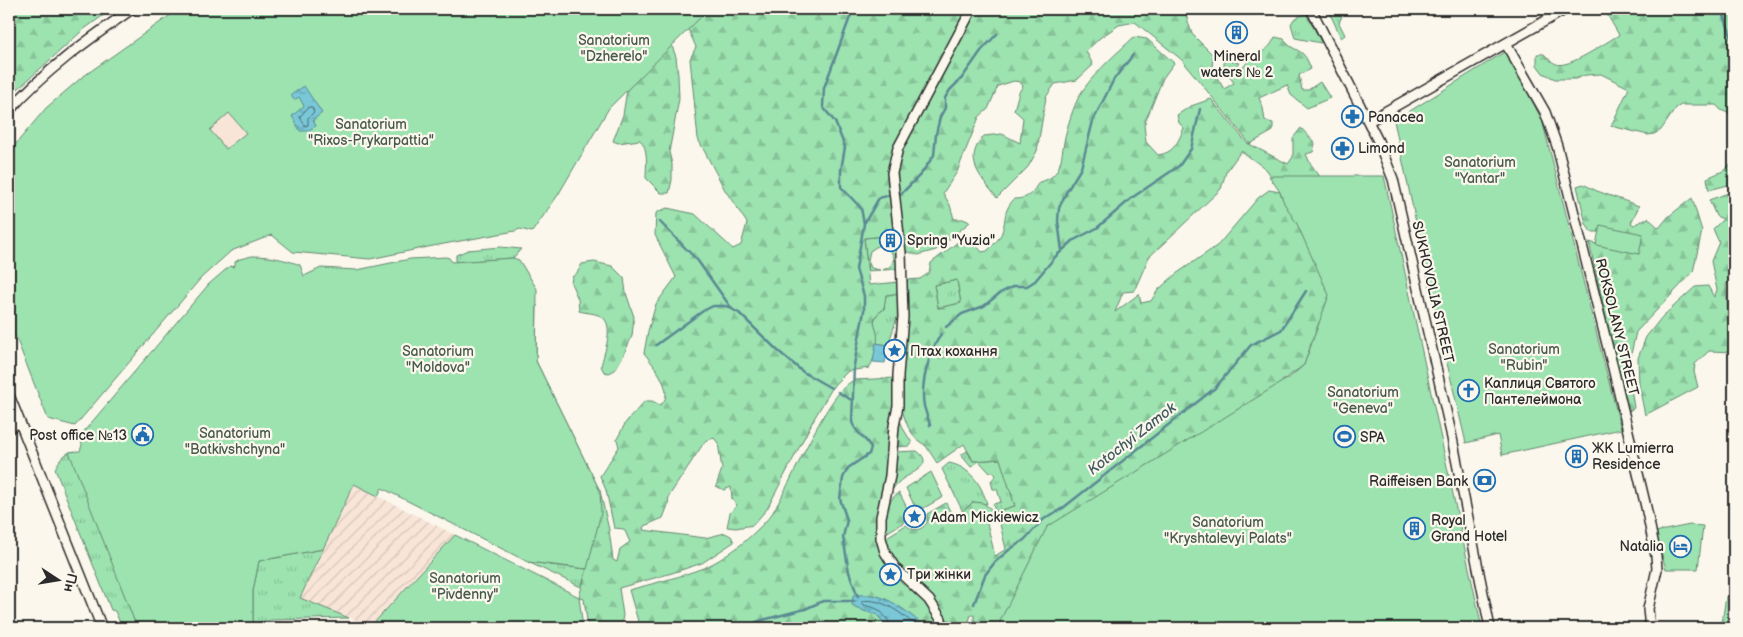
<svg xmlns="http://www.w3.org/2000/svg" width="1743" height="637" viewBox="0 0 1743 637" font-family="'Balsamiq Sans',sans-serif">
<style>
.built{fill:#f8e5d8}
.industrial{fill:url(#industrial-furrows)}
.grass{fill:url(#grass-tufts);stroke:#64876e}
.forest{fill:url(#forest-firs);stroke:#64876e;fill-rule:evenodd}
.park{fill:#9ce3b0;stroke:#64876e;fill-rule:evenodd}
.water{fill:url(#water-ripples);stroke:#5a8992}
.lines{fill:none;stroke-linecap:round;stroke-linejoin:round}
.shore{stroke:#4a6970;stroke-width:1}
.stream{stroke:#5a8992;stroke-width:2.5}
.minor-casing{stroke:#2b2b2b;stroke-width:12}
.minor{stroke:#fbf7ec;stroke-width:9}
.labels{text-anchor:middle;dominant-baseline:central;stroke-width:4.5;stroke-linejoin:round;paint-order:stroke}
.park-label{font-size:14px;fill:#47594c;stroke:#fbf7ec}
.poi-label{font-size:14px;fill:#2b2b2b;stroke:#fbf7ec;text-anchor:start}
.street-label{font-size:14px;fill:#2b2b2b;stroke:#fbf7ec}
.water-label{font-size:15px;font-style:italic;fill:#425a5f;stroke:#fbf7ec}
</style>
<defs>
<pattern id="industrial-furrows" width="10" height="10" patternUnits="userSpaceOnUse" patternTransform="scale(1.25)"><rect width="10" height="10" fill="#f8e5d8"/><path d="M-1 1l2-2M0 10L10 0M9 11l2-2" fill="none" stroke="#d5c5ba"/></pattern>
<pattern id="grass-tufts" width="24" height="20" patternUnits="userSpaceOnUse" patternTransform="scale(1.25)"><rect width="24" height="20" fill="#9ce3b0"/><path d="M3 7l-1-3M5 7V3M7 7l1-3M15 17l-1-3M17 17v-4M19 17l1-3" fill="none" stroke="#87c398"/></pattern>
<pattern id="forest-firs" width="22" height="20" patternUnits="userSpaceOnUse" patternTransform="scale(1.25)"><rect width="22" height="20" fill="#9ce3b0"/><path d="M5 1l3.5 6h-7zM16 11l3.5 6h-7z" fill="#87c398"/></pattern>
<pattern id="water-ripples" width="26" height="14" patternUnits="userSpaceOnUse" patternTransform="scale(1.25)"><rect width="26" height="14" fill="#79c7d7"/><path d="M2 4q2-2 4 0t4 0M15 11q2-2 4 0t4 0" fill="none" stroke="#63a2af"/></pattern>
</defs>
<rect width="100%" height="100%" fill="#fbf7ec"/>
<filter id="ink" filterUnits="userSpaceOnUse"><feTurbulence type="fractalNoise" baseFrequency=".02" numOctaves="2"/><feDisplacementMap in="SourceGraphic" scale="10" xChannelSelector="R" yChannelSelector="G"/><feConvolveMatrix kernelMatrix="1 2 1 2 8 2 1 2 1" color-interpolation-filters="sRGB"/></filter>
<g filter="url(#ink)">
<path class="built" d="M 229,113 L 246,134 L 226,150 L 210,129 Z"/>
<path class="industrial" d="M 354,484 L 455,535 L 371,626 L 300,598 Z"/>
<path class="grass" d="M 1328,9 L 1345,9 L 1339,23 L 1345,35 L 1341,38 Z
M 1306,13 L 1321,42 L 1321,43 L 1295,38 L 1291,24 L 1294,19 Z
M 896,235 L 899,269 L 883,270 L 891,266 L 894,258 L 890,249 L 879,245 L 870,251 L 868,260 L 871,268 L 880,270 L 868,271 L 864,238 Z
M 500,247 L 521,249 L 513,258 L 456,262 L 456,255 L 468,250 Z
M 957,280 L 961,303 L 938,308 L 934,285 Z
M 900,293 L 900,309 L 888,345 L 876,343 C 878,328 867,320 884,309 L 886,295 Z
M 75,451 L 128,603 L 137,628 L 122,628 L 115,611 L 111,610 L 55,469 C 59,460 65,452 75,451 Z
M 967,451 L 973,461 L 1001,459 L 1015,506 L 995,512 L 993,504 L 1001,502 L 997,489 L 993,489 L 991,481 L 996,475 L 992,471 L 990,473 L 979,461 L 971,467 L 961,455 Z
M 949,463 C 970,467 982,485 987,504 L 973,502 L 963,512 L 942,469 Z
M 323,549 L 300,598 L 349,618 L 271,620 L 253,624 L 253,591 L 259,561 Z
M 528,562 L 587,569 L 581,587 Z"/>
<path class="forest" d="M 9,9 L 112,9 L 83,30 L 9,97 Z
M 709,9 L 967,9 L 894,145 L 889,172 L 896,235 L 864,238 L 869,285 L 899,282 L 900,293 L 886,295 L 884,309 C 872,317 873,320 877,333 C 879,340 874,362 869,368 L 848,371 L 834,385 L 815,417 L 767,509 L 753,525 L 736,528 L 727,527 L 730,513 L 737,505 L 732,499 L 731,487 L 724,490 L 716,486 L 722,469 L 718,443 L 714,438 L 705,441 L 669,496 L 668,505 L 663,518 L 644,526 L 643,530 L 705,538 L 725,533 L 731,536 L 734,542 L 702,563 L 672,573 L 619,588 L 623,615 L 621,628 L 588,628 L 584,599 L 579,597 L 587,569 L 550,565 L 477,285 L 537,305 L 536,361 L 600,491 L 609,530 L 613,560 L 617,562 L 620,549 L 630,542 L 624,529 L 614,528 L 606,490 L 600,476 L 619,447 L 617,439 L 626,422 L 645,401 L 652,401 L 660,405 C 677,394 653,364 644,353 L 648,331 L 656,304 L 676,277 L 655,235 L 656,213 L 667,208 L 695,214 L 733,249 L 741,245 L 747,223 L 725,190 L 698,139 L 690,59 L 696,47 L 688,29 Z
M 976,9 L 1043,9 L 1049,12 L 1055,9 L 1174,9 L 1186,15 L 1192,34 L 1213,55 L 1212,69 L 1224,89 L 1234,83 L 1224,68 L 1224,60 L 1239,63 L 1234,70 L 1236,73 C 1243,69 1246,63 1251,58 C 1263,50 1268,52 1275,37 L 1284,39 C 1289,48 1296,48 1303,54 C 1307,58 1309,64 1311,69 L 1299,75 L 1302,90 L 1308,90 L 1320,82 L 1330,98 L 1307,108 L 1291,95 L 1287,85 L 1259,98 L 1263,108 L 1265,121 L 1273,123 L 1273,131 L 1250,144 L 1182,60 L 1135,22 L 1119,25 L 1101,37 L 1086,51 L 1093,65 L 1077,80 L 1055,84 L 1046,97 L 1037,151 L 1028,167 L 997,198 C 981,177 962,160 984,136 L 1002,134 L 1020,143 L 1023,118 L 1014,110 L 1019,92 L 1023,86 L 1020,82 L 1014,81 L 998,86 L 988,109 L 979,117 L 957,172 L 943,193 L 950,205 L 954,219 L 963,219 L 970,222 L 936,250 L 918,255 L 905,251 L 896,172 L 897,163 L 903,145 Z
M 1604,9 L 1734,9 L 1734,116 L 1721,110 L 1716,105 L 1681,105 L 1676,108 L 1661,130 L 1654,134 L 1648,135 L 1611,126 L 1629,88 L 1601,74 L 1586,75 L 1575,79 L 1555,79 L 1543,73 L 1537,65 L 1537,54 L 1544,54 C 1547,57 1551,62 1556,64 C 1569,69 1606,42 1619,35 Z
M 1134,37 L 1147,39 L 1174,63 L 1163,78 L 1144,125 L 1146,142 L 1158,155 C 1174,153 1178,142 1184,128 L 1179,123 L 1177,115 L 1191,106 L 1211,99 L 1247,143 L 1288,164 L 1293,157 L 1293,138 L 1301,128 L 1315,143 L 1313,152 L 1306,154 L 1310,163 L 1327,186 L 1351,290 L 1319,322 L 1304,365 L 1282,381 L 1482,628 L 985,628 L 974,620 L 974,615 L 971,615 L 967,627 L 951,628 L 950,620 L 941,618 L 895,568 L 882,540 L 906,525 C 913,532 921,531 927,523 L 927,514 L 946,503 L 954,519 L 973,502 L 983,503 L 995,512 L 1015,506 L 1000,459 L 973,461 L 964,444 L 937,463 L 926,446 L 916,439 L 908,427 L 901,408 L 906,280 L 920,279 L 929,273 L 931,263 L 967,235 L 982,252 L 987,251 C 992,246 1000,239 1002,232 C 1007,218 1002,213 1014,199 C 1028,199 1032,194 1039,182 C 1065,177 1060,154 1066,133 C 1069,121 1076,99 1083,90 C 1097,70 1117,53 1134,37 ZM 1241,151 L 1266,169 L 1285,195 L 1283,198 L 1280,192 L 1269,190 L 1258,198 L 1218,245 L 1176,274 L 1158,290 L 1151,301 L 1141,303 L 1139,294 L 1115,312 L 1123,292 L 1134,291 L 1149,257 L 1221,189 L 1226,172 ZM 957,280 L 961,303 L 938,308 L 934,285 ZM 998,516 L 1006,549 L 995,556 L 986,519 Z
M 675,38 L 672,46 L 676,57 L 678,75 L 679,99 L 669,152 L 672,164 L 672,180 L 669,193 L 661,193 L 646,178 C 646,167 649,148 640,140 L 618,143 L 613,141 L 623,115 L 627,90 Z
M 1734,161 L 1734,279 L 1726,284 L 1728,316 L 1734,320 L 1734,352 L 1709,351 L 1695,364 L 1694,372 L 1698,387 L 1645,415 L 1639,386 L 1638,358 L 1646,337 L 1662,317 L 1695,287 L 1708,286 L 1714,297 L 1717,290 L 1711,261 L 1719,242 L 1713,229 L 1723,219 L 1716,216 L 1709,200 L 1731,192 L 1728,185 L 1709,190 L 1707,178 L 1723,171 Z
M 1583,184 L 1597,191 L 1639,206 L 1631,223 L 1634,225 L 1648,218 L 1659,228 L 1668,217 L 1692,198 L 1702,231 L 1693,272 L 1636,332 L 1628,368 L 1634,408 L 1627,412 L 1589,242 L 1639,254 L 1600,225 L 1599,232 L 1591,232 L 1586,224 L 1577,186 Z
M 594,262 L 612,266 L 624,278 L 626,293 L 634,317 L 632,336 L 624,354 L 615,370 L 609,373 L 604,372 L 601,366 C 604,353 615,325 602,317 C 597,313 586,313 579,311 L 578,299 L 571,283 L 572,277 L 577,273 L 582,264 Z
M 895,378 L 896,405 L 889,476 L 880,516 L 885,553 L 929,601 L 940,619 L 938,628 L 926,628 C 911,615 895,604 878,596 L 864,611 L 876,614 L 889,628 L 640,628 L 629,590 C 651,584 673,579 695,571 C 718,564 741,546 758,529 C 762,525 767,520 771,515 C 790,488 828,388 855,380 Z
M 898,416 L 904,430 L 912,443 L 910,446 L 893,447 Z
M 917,451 C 938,466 906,474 899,482 C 894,486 890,493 887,499 L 894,452 Z
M 931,472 L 943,497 L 924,508 L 914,505 L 906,488 Z
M 899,492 L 907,508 L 903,516 L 904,522 L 881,536 C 885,518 884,504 899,492 Z"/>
<path class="park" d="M 179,9 L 709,9 L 609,108 L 558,195 L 532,232 L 520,229 L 515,231 L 433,246 L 370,259 L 293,252 L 272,235 L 231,251 L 201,278 L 75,426 L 48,419 L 9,320 L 9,152 L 46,108 L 81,78 ZM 229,113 L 246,133 L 226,149 L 210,130 Z
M 1506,51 L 1542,120 L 1621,429 L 1502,455 L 1498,435 L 1466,443 L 1442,342 L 1394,121 Z
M 1269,176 L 1384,176 L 1482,628 L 1002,628 L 1000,621 L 1047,527 L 1290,377 L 1304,365 L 1329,295 L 1297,224 L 1284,203 L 1280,192 Z
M 1600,225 L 1643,234 L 1639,254 L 1596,245 Z
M 252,256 C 268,256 285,259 300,265 L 304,276 L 321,268 L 357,270 L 410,259 L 446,257 L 449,258 L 452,262 L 513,258 L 519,260 L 537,289 L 536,361 L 600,491 L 601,513 L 587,569 L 528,562 L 382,488 L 378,496 L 354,484 L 323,549 L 259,561 L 253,591 L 253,624 L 240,628 L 137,628 L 69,452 L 80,451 L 82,445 L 80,436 L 209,284 L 230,266 L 233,267 L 235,265 L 235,262 L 240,259 Z
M 1690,525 L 1703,526 L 1698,569 L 1666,569 L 1655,532 Z
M 455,535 L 579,597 L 583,628 L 361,628 L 359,622 L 371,626 Z
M 1726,597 L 1734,599 L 1734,628 L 1721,628 Z"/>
<path class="water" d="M 304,86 L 322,113 L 313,120 L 316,126 L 307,131 L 300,131 L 292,116 L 304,106 L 299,97 L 294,100 L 291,95 Z
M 876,343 L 888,345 L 885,363 L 873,362 Z
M 853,595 C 861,595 870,594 877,596 C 894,600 913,616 926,628 L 889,628 L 876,614 L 864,611 L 852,605 Z"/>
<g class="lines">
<path class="shore" d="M 309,107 L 312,107 L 314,112 L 308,118 L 308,125 L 305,126 L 300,117 Z
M 891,628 C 891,623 882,611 877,609 C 872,606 867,607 862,604 L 862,601 C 882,597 904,615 918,628"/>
<path class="stream" d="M 853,9 L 824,88 L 823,107 L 835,122 L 845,147 L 841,170 L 841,187 L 861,208 L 864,224 L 856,269 L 864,296 L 864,311 L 854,365 L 852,422 C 855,433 866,437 871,448 L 869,454 L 848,468 L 843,478 L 840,499 L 847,520 L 843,537 L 849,572 L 858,597
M 1722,9 L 1734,45
M 901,194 L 921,174 L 934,155 L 936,134 L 940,117 L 945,108 L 945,98 L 950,90 L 962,78 L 981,51 L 997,34
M 660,222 L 698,261 L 732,309
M 865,222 L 879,198 L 890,195
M 1062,251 L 1058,221 L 1059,208 L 1067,191 L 1081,168 L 1093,121 L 1114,79 L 1133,55
M 946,327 L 962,314 L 984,306 L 1000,293 L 1014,286 L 1027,286 L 1035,281 L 1056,256 L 1074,240 L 1097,228 L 1133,197 L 1179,166 L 1191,149 L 1200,109
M 656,345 L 703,311 L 713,306 L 726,306 L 739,313 L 777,350 L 803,372 L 831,388
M 838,392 L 853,401
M 930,425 C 928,419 926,413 924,406 C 920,384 929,353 941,334
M 974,604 L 985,575 L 995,562 L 1009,550 L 1024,540 L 1044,519 L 1063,508 L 1215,388 L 1251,345 L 1281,330 L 1306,291
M 743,628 L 759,621 L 805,609 L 823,601 L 854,601"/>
<defs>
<path id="minor" d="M 1311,9 L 1378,141 L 1393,179 L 1451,433 L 1490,628
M 1506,44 L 1545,112 L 1557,146 L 1613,368 L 1646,507 L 1656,556 L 1657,569 L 1648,609 L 1650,628
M 9,111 C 45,70 88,40 132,9
M 1369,121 L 1566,9
M 9,395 L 102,628
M 9,429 L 19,421
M 942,628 L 941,619 L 929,600 L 895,568 L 885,552 L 881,538 L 881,517 L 890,476 L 894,426 L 898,406 L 898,375 L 903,317 L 901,253 L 892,173 L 898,148 L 972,9"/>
</defs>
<use href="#minor" class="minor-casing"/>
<use href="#minor" class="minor"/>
</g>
</g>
<defs>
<symbol id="building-ring" viewBox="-11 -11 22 22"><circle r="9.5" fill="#fbf7ec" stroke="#1f6fb2" stroke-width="1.5"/><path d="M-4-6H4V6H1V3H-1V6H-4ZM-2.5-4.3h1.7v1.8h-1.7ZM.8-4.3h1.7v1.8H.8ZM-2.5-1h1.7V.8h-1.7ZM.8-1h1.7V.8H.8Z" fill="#1f6fb2"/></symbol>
<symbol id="pharmacy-ring" viewBox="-11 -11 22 22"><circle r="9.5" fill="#fbf7ec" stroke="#1f6fb2" stroke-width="1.5"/><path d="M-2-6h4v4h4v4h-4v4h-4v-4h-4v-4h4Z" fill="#1f6fb2"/></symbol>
<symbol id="sight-ring" viewBox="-11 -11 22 22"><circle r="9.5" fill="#fbf7ec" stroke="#1f6fb2" stroke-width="1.5"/><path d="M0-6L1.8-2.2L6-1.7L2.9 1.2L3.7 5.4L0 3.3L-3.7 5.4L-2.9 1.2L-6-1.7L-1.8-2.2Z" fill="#1f6fb2"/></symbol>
<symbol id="church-ring" viewBox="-11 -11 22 22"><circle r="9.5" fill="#fbf7ec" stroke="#1f6fb2" stroke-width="1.5"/><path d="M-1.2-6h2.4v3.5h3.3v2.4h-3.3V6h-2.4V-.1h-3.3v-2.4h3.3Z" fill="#1f6fb2"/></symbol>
<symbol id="civic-ring" viewBox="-11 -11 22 22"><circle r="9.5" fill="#fbf7ec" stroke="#1f6fb2" stroke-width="1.5"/><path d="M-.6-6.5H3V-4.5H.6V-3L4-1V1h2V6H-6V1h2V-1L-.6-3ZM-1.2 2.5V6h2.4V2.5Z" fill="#1f6fb2"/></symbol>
<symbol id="stadium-ring" viewBox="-11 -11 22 22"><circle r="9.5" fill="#fbf7ec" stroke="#1f6fb2" stroke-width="1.5"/><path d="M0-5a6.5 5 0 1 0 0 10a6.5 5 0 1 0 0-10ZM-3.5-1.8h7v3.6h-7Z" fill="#1f6fb2"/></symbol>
<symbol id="bank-ring" viewBox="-11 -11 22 22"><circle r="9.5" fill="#fbf7ec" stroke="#1f6fb2" stroke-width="1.5"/><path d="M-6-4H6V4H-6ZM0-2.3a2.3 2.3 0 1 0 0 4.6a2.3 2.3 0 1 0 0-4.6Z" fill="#1f6fb2"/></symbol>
<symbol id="hotel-ring" viewBox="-11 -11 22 22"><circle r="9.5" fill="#fbf7ec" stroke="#1f6fb2" stroke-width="1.5"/><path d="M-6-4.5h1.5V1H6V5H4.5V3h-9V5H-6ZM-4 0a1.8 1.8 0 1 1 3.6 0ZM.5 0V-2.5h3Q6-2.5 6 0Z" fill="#1f6fb2"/></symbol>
</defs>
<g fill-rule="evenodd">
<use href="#building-ring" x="1224" y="20" width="25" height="25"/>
<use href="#pharmacy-ring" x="1340" y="104" width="25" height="25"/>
<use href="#pharmacy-ring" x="1330" y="136" width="25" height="25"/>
<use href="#building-ring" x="878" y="228" width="25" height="25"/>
<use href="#sight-ring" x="882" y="338" width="25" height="25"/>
<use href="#church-ring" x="1456" y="378" width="25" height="25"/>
<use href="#civic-ring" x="130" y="422" width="25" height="25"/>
<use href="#stadium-ring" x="1332" y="424" width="25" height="25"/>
<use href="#building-ring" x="1564" y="444" width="25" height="25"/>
<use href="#bank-ring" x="1472" y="468" width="25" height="25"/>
<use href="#sight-ring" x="902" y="504" width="25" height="25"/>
<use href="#building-ring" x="1402" y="516" width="25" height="25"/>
<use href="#hotel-ring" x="1668" y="534" width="25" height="25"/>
<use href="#sight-ring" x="878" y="562" width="25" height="25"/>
</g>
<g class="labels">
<g class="park-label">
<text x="614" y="40">Sanatorium<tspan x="614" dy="16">"Dzherelo"</tspan></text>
<text x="371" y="124">Sanatorium<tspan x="371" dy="16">"Rixos-Prykarpattia"</tspan></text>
<text x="1480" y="162">Sanatorium<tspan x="1480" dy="16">"Yantar"</tspan></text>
<text x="1524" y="349">Sanatorium<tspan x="1524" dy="16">"Rubin"</tspan></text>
<text x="438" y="351">Sanatorium<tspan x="438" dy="16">"Moldova"</tspan></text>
<text x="1363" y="392">Sanatorium<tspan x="1363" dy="16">"Geneva"</tspan></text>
<text x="235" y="433">Sanatorium<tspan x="235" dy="16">"Batkivshchyna"</tspan></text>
<text x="1228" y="522">Sanatorium<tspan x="1228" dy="16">"Kryshtalevyi Palats"</tspan></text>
<text x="465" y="578">Sanatorium<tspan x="465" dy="16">"Pivdenny"</tspan></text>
</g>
<g class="poi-label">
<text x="1237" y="56" text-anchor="middle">Mineral<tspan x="1237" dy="16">waters № 2</tspan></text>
<text x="1368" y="117">Panacea</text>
<text x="1358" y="148">Limond</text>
<text x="907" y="240">Spring "Yuzia"</text>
<text x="910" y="351">Птах кохання</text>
<text x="1484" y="383">Каплиця Святого<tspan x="1484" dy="16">Пантелеймона</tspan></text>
<text x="127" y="435" text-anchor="end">Post office №13</text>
<text x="1360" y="437">SPA</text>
<text x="1592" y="448">ЖК Lumierra<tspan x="1592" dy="16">Residence</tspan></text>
<text x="1468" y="481" text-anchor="end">Raiffeisen Bank</text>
<text x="931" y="517">Adam Mickiewicz</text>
<text x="1431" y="520">Royal<tspan x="1431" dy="16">Grand Hotel</tspan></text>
<text x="1664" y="546" text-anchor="end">Natalia</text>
<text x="907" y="574">Три жінки</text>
</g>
<g class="street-label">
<text transform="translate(1433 292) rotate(77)">SUKHOVOLIA STREET</text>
<text transform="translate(1617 327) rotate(76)">ROKSOLANY STREET</text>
</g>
<g class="water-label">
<text transform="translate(1132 439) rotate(-38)">Kotochyi Zamok</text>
</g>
</g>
<rect width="1743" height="637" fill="none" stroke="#fbf7ec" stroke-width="30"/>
<rect x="15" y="15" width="1713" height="607" fill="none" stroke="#2b2b2b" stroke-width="2" filter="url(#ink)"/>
<g transform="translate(58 580) rotate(102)" stroke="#fbf7ec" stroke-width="4" paint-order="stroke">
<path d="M0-4L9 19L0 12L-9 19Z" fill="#2b2b2b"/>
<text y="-8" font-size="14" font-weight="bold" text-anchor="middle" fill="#2b2b2b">Пн</text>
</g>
</svg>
